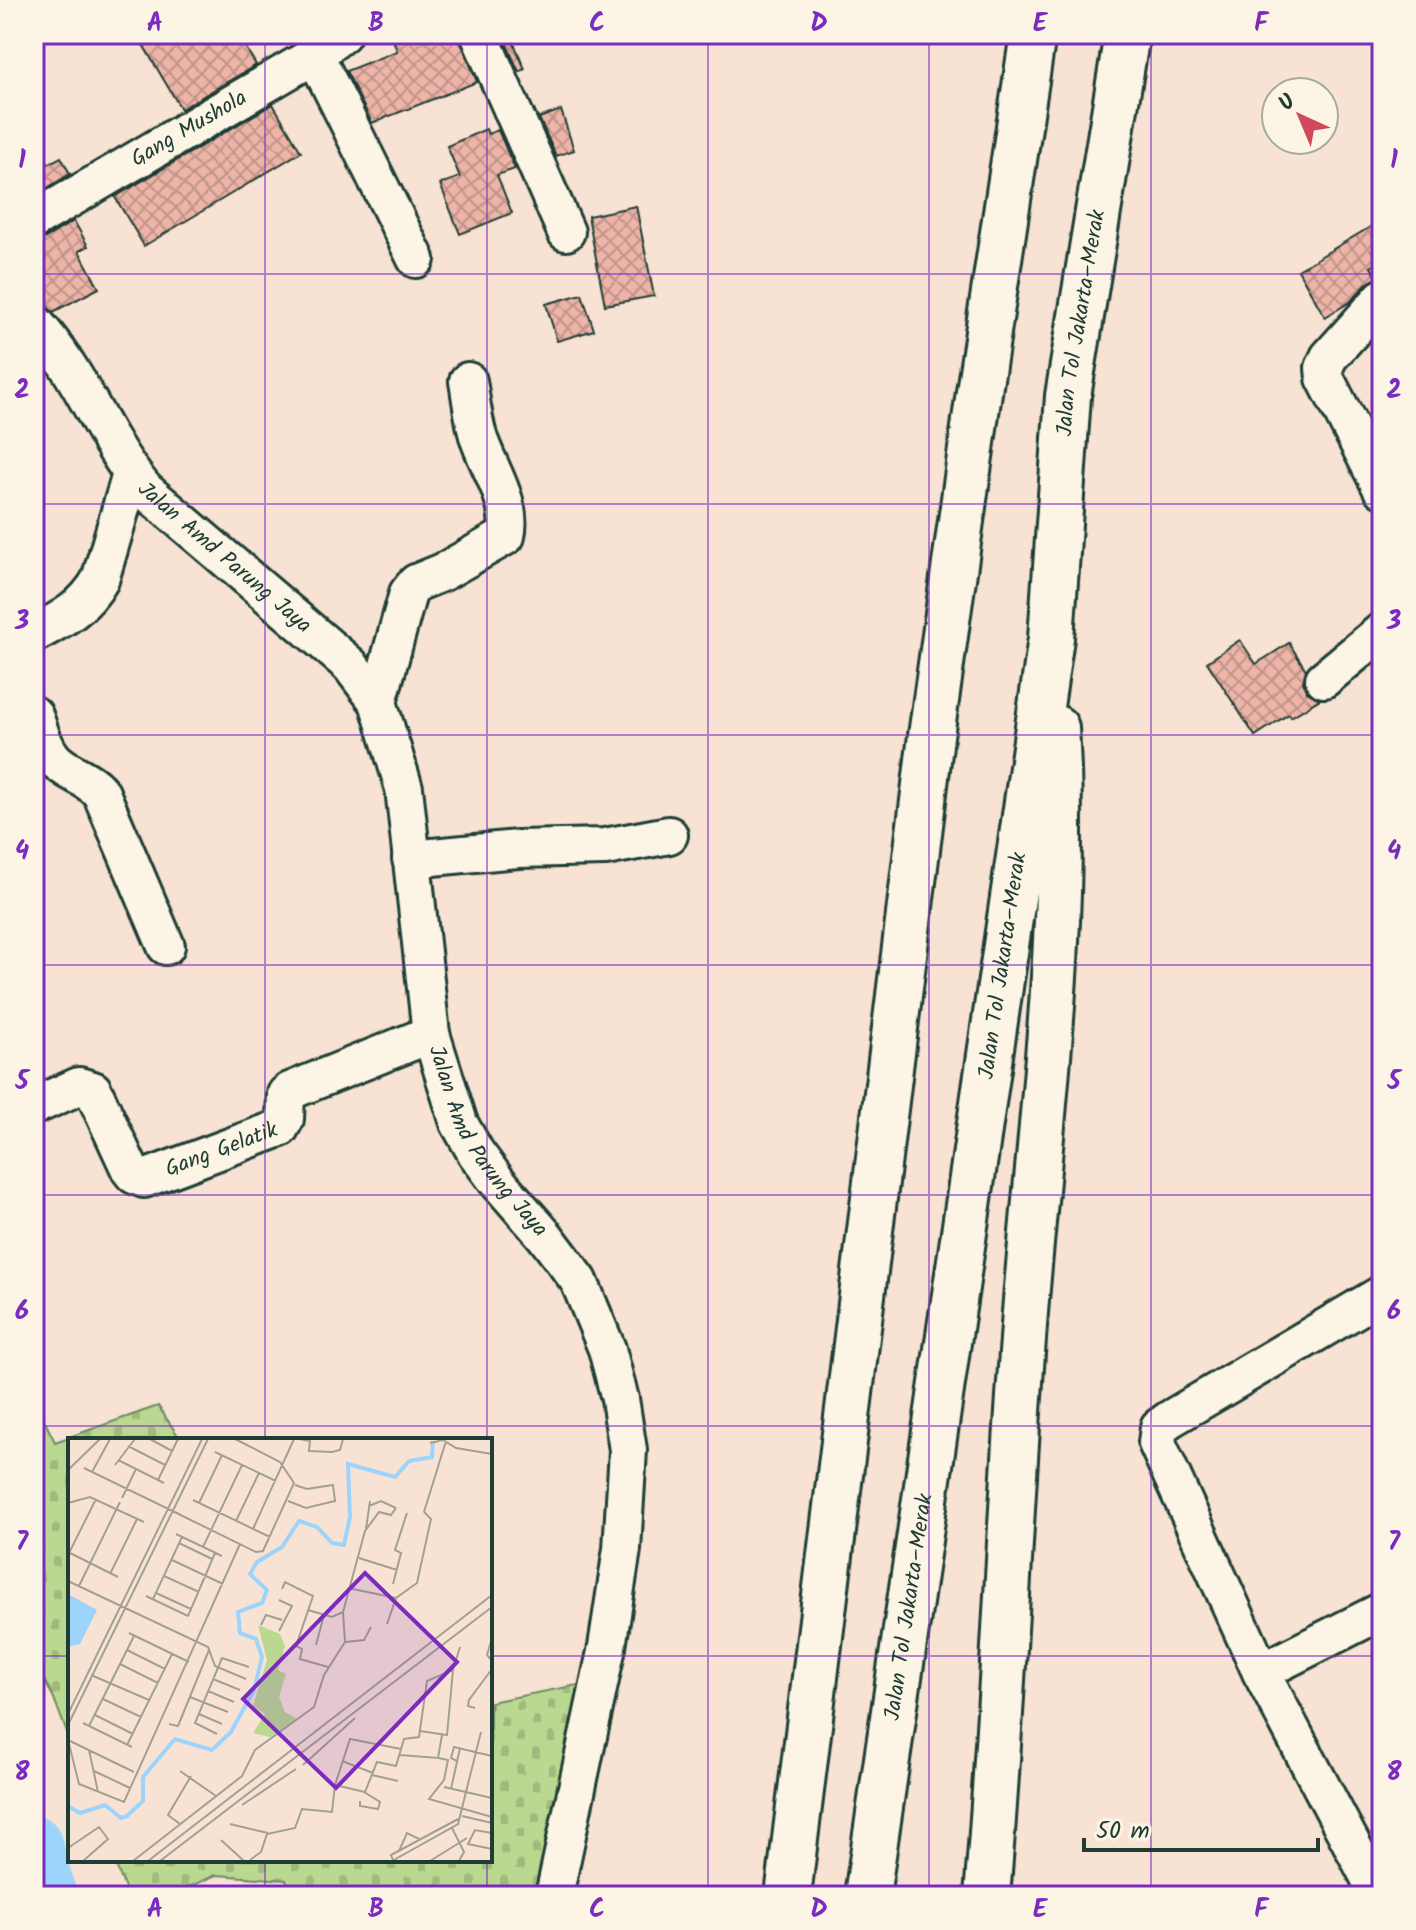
<svg xmlns="http://www.w3.org/2000/svg" width="1416" height="1930" viewBox="0 0 1416 1930" font-family="Kalam,sans-serif">
<style>
.cemetery{fill:url(#cemetery-stones);stroke:#6c8a62;stroke-width:2}
.lines{fill:none;stroke-linecap:round;stroke-linejoin:round}
.river{stroke:#9cd4fc;stroke-width:56}
.building{fill:url(#building-cross-hatch);stroke:#1f3d34;stroke-width:2}
.street-casing{stroke:#1f3d34;stroke-width:42}
.highway-casing{stroke:#1f3d34;stroke-width:50}
.street{stroke:#fcf5e5;stroke-width:36}
.highway{stroke:#fcf5e5;stroke-width:44}
.grid{fill:none;stroke:#7b2cbf;stroke-width:2;stroke-opacity:0.55}
.labels{text-anchor:middle;dominant-baseline:central;stroke-width:6;stroke-linejoin:round;paint-order:stroke}
.street-label{font-size:22px;fill:#1f3d34;stroke:#fcf5e5}
.inset-river{fill:none;stroke:#9cd4fc;stroke-width:4}
.inset-road{fill:none;stroke:#a1a093;stroke-width:2}
.view{fill:#7b2cbf;fill-opacity:0.15;stroke:#7b2cbf;stroke-width:4}
.inset-edge{fill:none;stroke:#1f3d34;stroke-width:4}
.neatline{fill:none;stroke:#7b2cbf;stroke-width:3}
.grid-label{font-size:26px;text-anchor:middle;font-weight:bold;fill:#7b2cbf}
</style>
<defs>
<pattern id="cemetery-stones" width="16" height="16" patternUnits="userSpaceOnUse" patternTransform="scale(2)"><rect width="16" height="16" fill="#bad890"/><path d="M2 7V4a2 2 0 0 1 4 0v3zM10 15v-3a2 2 0 0 1 4 0v3z" fill="#9fba7d"/></pattern>
<pattern id="building-cross-hatch" width="8" height="8" patternUnits="userSpaceOnUse" patternTransform="scale(2)"><rect width="8" height="8" fill="#eeb4a8"/><path d="M0 0l8 8M0 8l8-8" fill="none" stroke="#c0948a"/></pattern>
</defs>
<rect width="100%" height="100%" fill="#f8e2d3"/>
<filter id="ink" filterUnits="userSpaceOnUse"><feTurbulence type="fractalNoise" baseFrequency=".0125" numOctaves="2"/><feDisplacementMap in="SourceGraphic" scale="16" xChannelSelector="R" yChannelSelector="G"/><feConvolveMatrix kernelMatrix="1 2 1 2 8 2 1 2 1" color-interpolation-filters="sRGB"/></filter>
<g filter="url(#ink)">
<path class="cemetery" d="M 34,1400 L 55,1442 L 158,1406 L 181,1440 L 70,1440 L 70,1741 L 53,1696 L 34,1663 Z
M 583,1684 L 538,1896 L 298,1896 L 286,1880 L 216,1875 L 168,1896 L 128,1896 L 114,1860 L 490,1860 L 490,1702 Z"/>
<g class="lines">
<path class="river" d="M 34,1843 L 49,1896"/>
</g>
<path class="building" d="M 158,34 L 238,34 L 256,65 L 181,109 L 142,43 Z
M 391,34 L 458,34 L 477,82 L 372,123 L 346,71 L 397,51 Z
M 502,34 L 510,34 L 525,69 L 519,72 Z
M 273,104 L 301,152 L 144,246 L 115,197 Z
M 561,110 L 574,150 L 556,156 L 539,118 Z
M 486,129 L 488,134 L 498,130 L 515,169 L 497,175 L 512,213 L 460,234 L 440,184 L 460,177 L 447,146 Z
M 61,157 L 70,174 L 34,196 L 34,171 Z
M 636,206 L 654,296 L 605,305 L 588,216 Z
M 1382,220 L 1382,260 L 1371,267 L 1378,278 L 1366,284 L 1350,302 L 1325,317 L 1298,270 Z
M 74,221 L 88,246 L 79,251 L 99,288 L 53,312 L 41,302 L 34,289 L 34,241 L 45,238 Z
M 582,294 L 594,330 L 557,341 L 546,304 Z
M 1240,640 L 1256,664 L 1289,643 L 1306,670 L 1303,682 L 1307,692 L 1320,699 L 1291,717 L 1289,714 L 1255,736 L 1207,662 Z"/>
<g class="lines">
<defs>
<g id="street">
<path d="M 479,34 L 566,232"/>
<path d="M 315,55 L 416,259"/>
<path id="s1" d="M 34,220 L 315,55 L 342,34"/>
<path d="M 1382,298 L 1329,357 L 1324,368 L 1325,378 L 1382,489"/>
<path id="s2" d="M 34,322 C 82,373 101,438 145,490 L 350,665 L 378,702 L 404,788 L 431,1034 L 459,1123 L 476,1153 L 496,1180 L 545,1236 L 579,1281 L 607,1349 L 620,1399 L 628,1450 L 622,1549 L 607,1647 L 554,1896"/>
<path d="M 34,634 C 62,619 84,608 100,580 L 131,474"/>
<path d="M 1324,679 L 1382,631"/>
<path d="M 378,702 L 408,593 L 416,583 L 443,572 L 506,536 C 514,503 488,468 478,436 C 473,418 471,399 468,381"/>
<path d="M 34,715 C 39,729 43,746 53,758 C 66,773 88,777 101,793 L 166,946"/>
<path d="M 411,859 L 518,849 L 605,847 L 669,835"/>
<path id="s3" d="M 34,1106 L 79,1086 L 93,1090 L 130,1170 L 134,1175 L 144,1179 L 280,1128 L 285,1119 L 286,1094 L 290,1091 L 431,1034"/>
<path d="M 1261,1672 L 1382,1611"/>
<path d="M 1379,1896 L 1261,1672 L 1157,1443 L 1159,1427 L 1170,1419 L 1382,1294"/>
</g>
<g id="highway">
<path d="M 788,1896 L 931,736 L 979,392 L 1033,34"/>
<path id="s4" d="M 867,1896 L 1051,638 L 1068,396 L 1127,34"/>
<path d="M 987,1896 C 1004,1697 1010,1498 1026,1300 C 1042,1110 1068,918 1056,728"/>
</g>
</defs>
<use href="#street" class="street-casing"/>
<use href="#highway" class="highway-casing"/>
<use href="#street" class="street"/>
<use href="#highway" class="highway"/>
</g>
</g>
<path class="grid" d="M 265,34 L 265,1440M 487,34 L 487,1440M 708,34 L 708,1896M 929,34 L 929,1896M 1151,34 L 1151,1896M 34,274 L 1382,274M 34,504 L 1382,504M 34,735 L 1382,735M 34,965 L 1382,965M 34,1195 L 1382,1195M 34,1426 L 1382,1426M 34,1656 L 70,1656M 490,1656 L 1382,1656M 265,1860 L 265,1896M 487,1860 L 487,1896"/>
<g class="labels">
<g class="street-label">
<text stroke="none"><textPath href="#s1" startOffset="180">Gang Mushola</textPath></text>
<text stroke="none"><textPath href="#s4" startOffset="1588">Jalan Tol Jakarta–Merak</textPath></text>
<text stroke="none"><textPath href="#s2" startOffset="306">Jalan Amd Parung Jaya</textPath></text>
<text stroke="none"><textPath href="#s4" startOffset="940">Jalan Tol Jakarta–Merak</textPath></text>
<text stroke="none"><textPath href="#s2" startOffset="978">Jalan Amd Parung Jaya</textPath></text>
<text stroke="none"><textPath href="#s3" startOffset="252">Gang Gelatik</textPath></text>
<text stroke="none"><textPath href="#s4" startOffset="292">Jalan Tol Jakarta–Merak</textPath></text>
</g>
</g>
<g transform="translate(68 1438)">
<rect width="424" height="424" fill="#f8e2d3"/>
<path d="M 190,187 L 212,196 L 217,208 L 210,232 L 218,236 L 211,259 L 217,274 L 229,281 L 202,299 L 185,295 L 197,276 L 185,268 L 199,222 Z" fill="#bad890"/>
<path d="M 0,156 L 29,172 L 12,206 L 0,209 Z" fill="#9cd4fc"/>
<path class="inset-river" d="M 0,368 L 12,375 L 37,367 L 53,380 L 59,378 L 75,363 L 75,339 L 107,301 L 144,312 L 163,294 L 186,252 L 194,219 L 188,201 L 172,195 L 170,174 L 194,165 L 199,152 L 182,136 L 189,124 L 214,109 L 231,83 L 249,89 L 264,105 L 276,107 L 282,79 L 280,26 L 327,39 L 341,23 L 364,19 L 365,3"/>
<path class="inset-road" d="M 82,1 L 104,13M 231,1 L 242,3 L 241,13 L 264,14 L 272,12 L 275,1M 362,5 L 375,2 L 388,10 L 424,16M 60,8 L 97,27M 147,14 L 208,43M 50,22 L 96,45M 47,27 L 67,1M 16,30 L 88,65M 0,32 L 32,1M 24,34 L 42,1M 90,42 L 110,1M 54,60 L 68,31M 125,62 L 202,99M 220,63 L 238,70 L 267,63 L 265,47 L 239,51 L 227,47M 0,65 L 22,59 L 76,84M 131,65 L 154,17M 301,68 L 313,63 L 328,70M 356,74 L 378,3M 113,77 L 88,65 L 188,114 L 195,113 L 226,45 L 212,24 L 167,1M 168,83 L 191,35M 185,91 L 226,1M 298,91 L 302,63M 108,96 L 154,118M 111,105 L 144,121M 135,109 L 174,27M 0,114 L 50,139M 1,115 L 28,61M 291,120 L 329,132M 104,122 L 155,146M 42,136 L 69,81M 96,138 L 131,154M 0,143 L 140,209 L 147,228 L 178,241M 325,146 L 333,115 L 327,112 L 339,75M 11,148 L 52,64M 280,150 L 328,160 L 319,186M 214,151 L 217,144 L 245,158 L 228,208 L 234,211 L 232,221 L 260,229M 88,155 L 123,171M 78,158 L 120,178M 328,160 L 349,145 L 363,81 L 356,74M 85,161 L 114,99M 240,172 L 264,179 L 275,174M 120,178 L 147,115M 193,187 L 198,177 L 214,182M 211,193 L 224,168 L 211,162M 61,195 L 121,224M 424,200 L 419,217 L 424,223M 277,204 L 296,202 L 303,189M 248,207 L 256,177M 59,212 L 97,231M 52,226 L 90,245M 23,237 L 81,262M 145,241 L 172,252M 140,253 L 166,264M 122,259 L 160,274M 35,261 L 73,279M 407,270 L 400,268 L 401,262 L 424,231M 0,276 L 134,1M 131,276 L 154,286M 27,277 L 65,296M 15,285 L 64,309M 101,286 L 110,288 L 141,212M 0,287 L 140,1M 21,288 L 66,198M 352,293 L 379,297 L 385,232M 149,296 L 127,285 L 154,220 L 181,229M 0,302 L 11,346 L 56,364 L 172,106M 0,302 L 66,334M 59,307 L 104,216M 21,312 L 30,354M 332,317 L 370,320 L 374,297M 370,320 L 380,322 L 376,342 L 361,361 L 424,379M 274,323 L 305,335M 389,323 L 383,320 L 386,309 L 424,318M 235,327 L 287,280M 26,333 L 62,350M 112,333 L 148,358M 304,337 L 330,343M 267,347 L 297,354 L 309,324 L 328,328 L 336,301 L 351,299 L 359,243 L 385,232 L 392,209M 376,349 L 424,360M 383,351 L 392,310M 292,363 L 292,368 L 310,371 L 312,364 L 296,354M 174,367 L 228,331M 394,378 L 424,385M 112,386 L 100,377 L 123,338M 162,386 L 200,395M 384,390 L 396,414 L 391,423M 424,395 L 407,392 L 400,406 L 424,411M 153,402 L 176,423M 0,410 L 31,389 L 40,401 L 15,423M 331,413 L 339,395 L 351,401M 182,422 L 193,414 L 199,396 L 227,390 L 234,371 L 264,374 L 267,347 L 282,301 L 333,311M 325,422 L 323,417 L 392,380M 65,423 L 174,338 L 187,312 L 246,269 L 256,237 L 277,204 L 275,174 L 297,93 L 311,74 L 323,77 L 328,70M 80,423 L 424,157M 92,423 L 424,169M 324,423 L 390,386 L 413,294M 362,423 L 399,400"/>
<path class="view" d="M 297,135 L 389,224 L 268,350 L 175,261 Z"/>
<rect width="424" height="424" class="inset-edge"/>
</g>
<rect width="1416" height="1930" fill="none" stroke="#fcf5e5" stroke-width="88"/>
<g transform="translate(1300 116) rotate(316)"><circle r="38" fill="#fcf5e5" stroke="#a4ab9e" stroke-width="2"/>
<path d="M0-6L14 30L0 20L-14 30Z" fill="#d1495b"/>
<text y="-12" font-size="22" font-weight="bold" text-anchor="middle" fill="#1f3d34">U</text>
</g>
<path d="M1084 1838v12h234v-12" fill="none" stroke="#1f3d34" stroke-width="4"/>
<text x="1096" y="1838" font-size="24" fill="#1f3d34" stroke="#fcf5e5" stroke-width="6" paint-order="stroke">50 m</text>
<rect x="44" y="44" width="1328" height="1842" class="neatline"/>
<g class="grid-label">
<text x="155" y="31">A</text>
<text x="376" y="31">B</text>
<text x="597" y="31">C</text>
<text x="819" y="31">D</text>
<text x="1040" y="31">E</text>
<text x="1261" y="31">F</text>
<text x="22" y="168">1</text>
<text x="1394" y="168">1</text>
<text x="22" y="398">2</text>
<text x="1394" y="398">2</text>
<text x="22" y="629">3</text>
<text x="1394" y="629">3</text>
<text x="22" y="859">4</text>
<text x="1394" y="859">4</text>
<text x="22" y="1089">5</text>
<text x="1394" y="1089">5</text>
<text x="22" y="1319">6</text>
<text x="1394" y="1319">6</text>
<text x="22" y="1550">7</text>
<text x="1394" y="1550">7</text>
<text x="22" y="1780">8</text>
<text x="1394" y="1780">8</text>
<text x="155" y="1917">A</text>
<text x="376" y="1917">B</text>
<text x="597" y="1917">C</text>
<text x="819" y="1917">D</text>
<text x="1040" y="1917">E</text>
<text x="1261" y="1917">F</text>
</g>
</svg>
